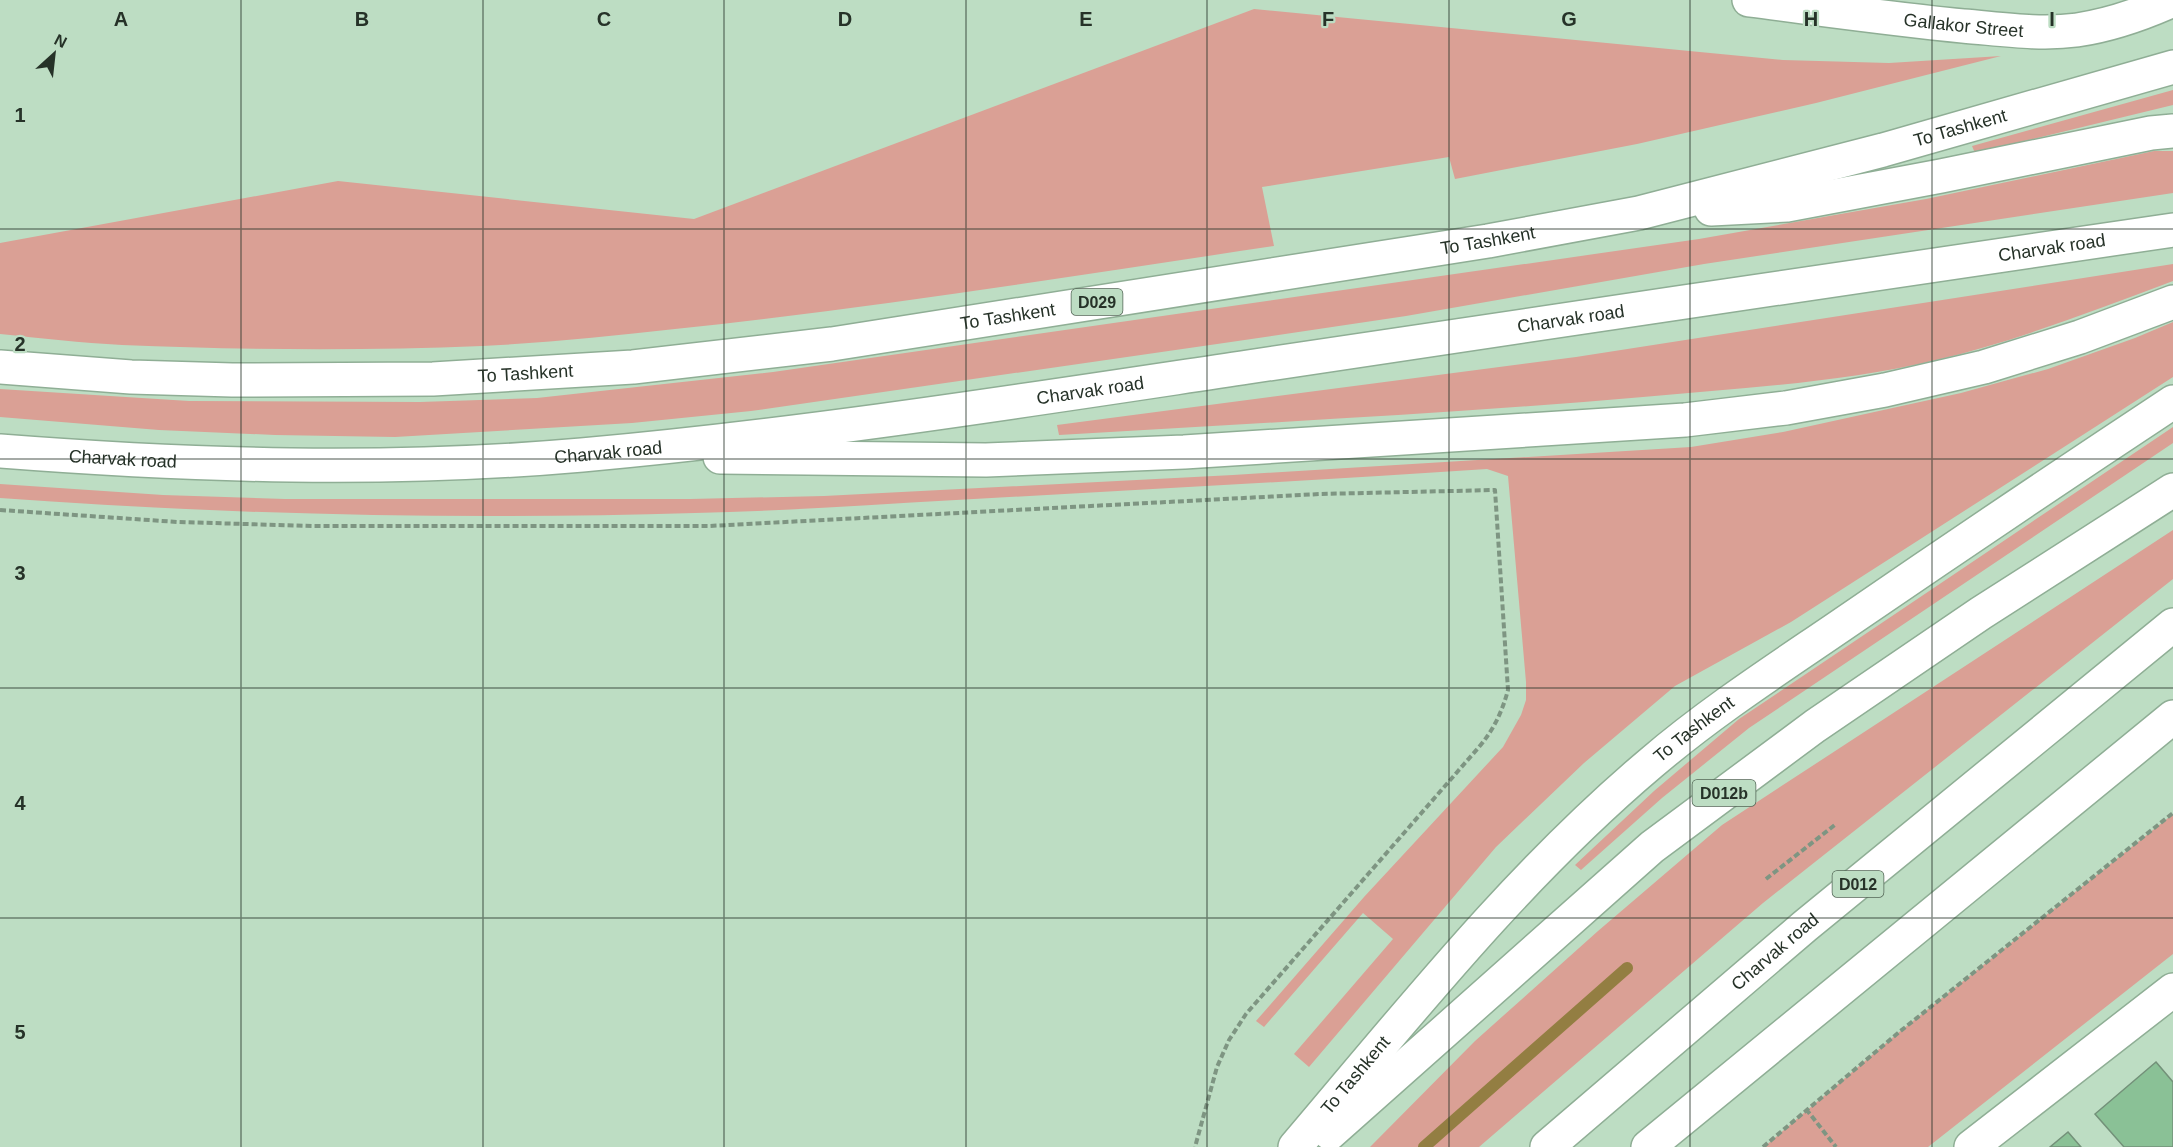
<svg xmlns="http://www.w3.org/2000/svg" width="2173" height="1147" viewBox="0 0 2173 1147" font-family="Helvetica,sans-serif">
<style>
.green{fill:#daa095}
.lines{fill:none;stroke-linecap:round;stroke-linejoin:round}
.stream{stroke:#937e42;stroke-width:12}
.building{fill:#8ac196;stroke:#739179;stroke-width:1.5}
.minor-casing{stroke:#8fae95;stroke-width:36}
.major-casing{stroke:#8fae95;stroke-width:36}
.highway-casing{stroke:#8fae95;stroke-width:36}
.path{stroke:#7e9582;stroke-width:4;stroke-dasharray:6 3;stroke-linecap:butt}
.minor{stroke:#fff;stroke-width:33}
.major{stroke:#fff;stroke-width:33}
.highway{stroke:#fff;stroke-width:33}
.grid{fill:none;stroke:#263228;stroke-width:1.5;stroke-opacity:0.55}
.labels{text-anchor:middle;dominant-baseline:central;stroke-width:4.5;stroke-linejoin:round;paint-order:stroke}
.shield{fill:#bdddc3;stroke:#536556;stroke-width:1.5}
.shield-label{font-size:16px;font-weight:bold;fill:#263228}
.street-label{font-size:18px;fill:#263228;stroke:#bdddc3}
.grid-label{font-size:20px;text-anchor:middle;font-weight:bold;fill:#263228;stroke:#bdddc3;stroke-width:4.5;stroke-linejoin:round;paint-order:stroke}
</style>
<rect width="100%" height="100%" fill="#bdddc3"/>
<path class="green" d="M 1254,9 L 1783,60 L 1889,63 L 2001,56 L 1816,103 L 1637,144 L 1455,179 L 1449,157 L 1262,187 L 1274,246 C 1074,276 875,308 675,329 C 611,336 546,343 482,346 C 363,351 241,350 122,345 C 81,343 41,338 0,334 L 0,243 L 338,181 L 694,219 Z
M 2173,90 L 2173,105 L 1975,153 L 1972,146 Z
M 2154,151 L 2173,151 L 2173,193 L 1704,264 L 1406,316 L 1224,343 L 751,411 L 632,423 L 395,437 L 275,435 L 159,430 L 0,417 L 0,389 L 189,401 L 420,402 L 537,398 L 773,372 L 1699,239 L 1926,199 Z
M 2173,264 L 2173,281 C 2095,310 2017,341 1936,360 C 1840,383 1741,388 1643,397 C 1449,414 1253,423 1059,435 L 1057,425 L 1576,357 Z
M 2173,322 L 2173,377 L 1791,622 L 1675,686 L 1584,763 L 1496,847 L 1309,1067 L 1294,1054 L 1393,939 L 1363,913 L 1264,1027 L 1256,1021 L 1364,897 L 1503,747 L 1521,715 L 1526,700 L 1526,682 L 1508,476 L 1487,469 C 1310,481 1133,490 956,500 C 869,505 782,511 695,513 C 463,520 231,515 0,498 L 0,484 L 163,495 L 285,499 L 690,499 L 824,496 L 1233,475 L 1691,447 L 1783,432 L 1961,393 L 2048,369 L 2135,338 Z
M 2173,427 L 2173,443 L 1749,728 L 1662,798 L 1581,870 L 1575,865 L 1654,791 L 1739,719 Z
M 2173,530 L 2173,579 L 1763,903 L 1479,1147 L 1370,1147 L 1475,1041 L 1598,931 L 1722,825 Z
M 2173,814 L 2173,954 L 1928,1147 L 1764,1147 L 1898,1033 Z"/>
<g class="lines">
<path class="stream" d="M 1424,1147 L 1627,968"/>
</g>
<path class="building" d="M 2156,1062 L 2173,1082 L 2173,1147 L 2124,1147 L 2095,1114 Z
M 2068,1132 L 2081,1147 L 2050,1147 Z"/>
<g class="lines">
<defs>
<g id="minor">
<path id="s1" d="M 1749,0 C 1821,9 1892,19 1963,26 C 2001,29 2039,35 2077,30 C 2111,25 2142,14 2173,0"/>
<path d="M 1971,1147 L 2173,990"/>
</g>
<g id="major">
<path d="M 1330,1133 L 1652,847 L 1815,726 L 1981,613 L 2173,490"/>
<path id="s2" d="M 1295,1147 C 1408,1014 1517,876 1651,763 C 1713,710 1782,666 1849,620 C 1957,546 2064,474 2173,402"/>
</g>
<g id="highway">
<path d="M 1711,209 L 1787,205 L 1941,176 L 2151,133 L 2173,131"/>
<path id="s3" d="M 0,367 L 131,377 L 232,380 L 433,379 L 633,367 L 832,344 L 1488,241 L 1639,213 L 1883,150 L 2173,67"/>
<path id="s4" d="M 0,451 C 193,466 389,472 582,455 C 805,435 1027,400 1248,367 C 1556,321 1865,275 2173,230"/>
<path d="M 720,457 L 986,460 L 1184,452 L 1685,420 L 1786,408 L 1885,390 L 1984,367 L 2080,337 L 2173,302"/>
<path id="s5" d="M 1547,1147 L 1805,926 L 2173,625"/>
<path d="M 1648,1147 L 2173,717"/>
</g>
</defs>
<use href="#minor" class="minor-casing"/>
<use href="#major" class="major-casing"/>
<use href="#highway" class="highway-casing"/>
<path class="path" d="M 0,510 L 178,522 L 312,526 L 709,526 L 1320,494 L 1495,490 L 1508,690 C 1502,712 1494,729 1479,747 L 1246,1014 L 1229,1040 L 1217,1067 L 1195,1147
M 1766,879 L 1836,824
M 1806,1109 L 1836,1147
M 1763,1147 L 1898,1033 L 2173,813"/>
<use href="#minor" class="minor"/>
<use href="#major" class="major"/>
<use href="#highway" class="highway"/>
</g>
<path class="grid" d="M 241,0 L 241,1147M 483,0 L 483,1147M 724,0 L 724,1147M 966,0 L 966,1147M 1207,0 L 1207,1147M 1449,0 L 1449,1147M 1690,0 L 1690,1147M 1932,0 L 1932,1147M 0,229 L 2173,229M 0,459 L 2173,459M 0,688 L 2173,688M 0,918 L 2173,918"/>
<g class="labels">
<g class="shield">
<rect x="1071.5" y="289" width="51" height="26" rx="4.5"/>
<rect x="1692.5" y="780" width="63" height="26" rx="4.5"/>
<rect x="1832.5" y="871" width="51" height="26" rx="4.5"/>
</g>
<g class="shield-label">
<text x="1097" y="302">D029</text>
<text x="1724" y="793">D012b</text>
<text x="1858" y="884">D012</text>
</g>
<g class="street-label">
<text stroke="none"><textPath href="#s1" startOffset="216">Gallakor Street</textPath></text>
<text stroke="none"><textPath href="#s3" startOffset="1984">To Tashkent</textPath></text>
<text stroke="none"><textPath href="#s3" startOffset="1498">To Tashkent</textPath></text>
<text stroke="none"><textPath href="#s4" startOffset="2067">Charvak road</textPath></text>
<text stroke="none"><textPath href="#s3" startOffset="1012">To Tashkent</textPath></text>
<text stroke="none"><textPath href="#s4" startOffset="1581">Charvak road</textPath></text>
<text stroke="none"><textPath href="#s3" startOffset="526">To Tashkent</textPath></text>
<text stroke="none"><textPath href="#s4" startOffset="1095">Charvak road</textPath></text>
<text stroke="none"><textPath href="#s4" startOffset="609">Charvak road</textPath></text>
<text stroke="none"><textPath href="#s4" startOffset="123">Charvak road</textPath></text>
<text stroke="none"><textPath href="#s2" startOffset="579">To Tashkent</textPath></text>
<text stroke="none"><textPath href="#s5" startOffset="300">Charvak road</textPath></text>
<text stroke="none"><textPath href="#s2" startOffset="94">To Tashkent</textPath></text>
</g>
</g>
<g class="grid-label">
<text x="121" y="26">A</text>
<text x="362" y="26">B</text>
<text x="604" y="26">C</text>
<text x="845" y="26">D</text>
<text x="1086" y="26">E</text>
<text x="1328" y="26">F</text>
<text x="1569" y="26">G</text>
<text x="1811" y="26">H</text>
<text x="2052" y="26">I</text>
<text x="20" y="122">1</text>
<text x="20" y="351">2</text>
<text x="20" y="580">3</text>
<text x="20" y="810">4</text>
<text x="20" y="1039">5</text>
</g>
<g transform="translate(54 54) rotate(27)" stroke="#bdddc3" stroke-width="4.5" paint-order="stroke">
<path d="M0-4.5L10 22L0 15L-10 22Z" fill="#263228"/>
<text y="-9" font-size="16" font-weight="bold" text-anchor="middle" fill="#263228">N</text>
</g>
</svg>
